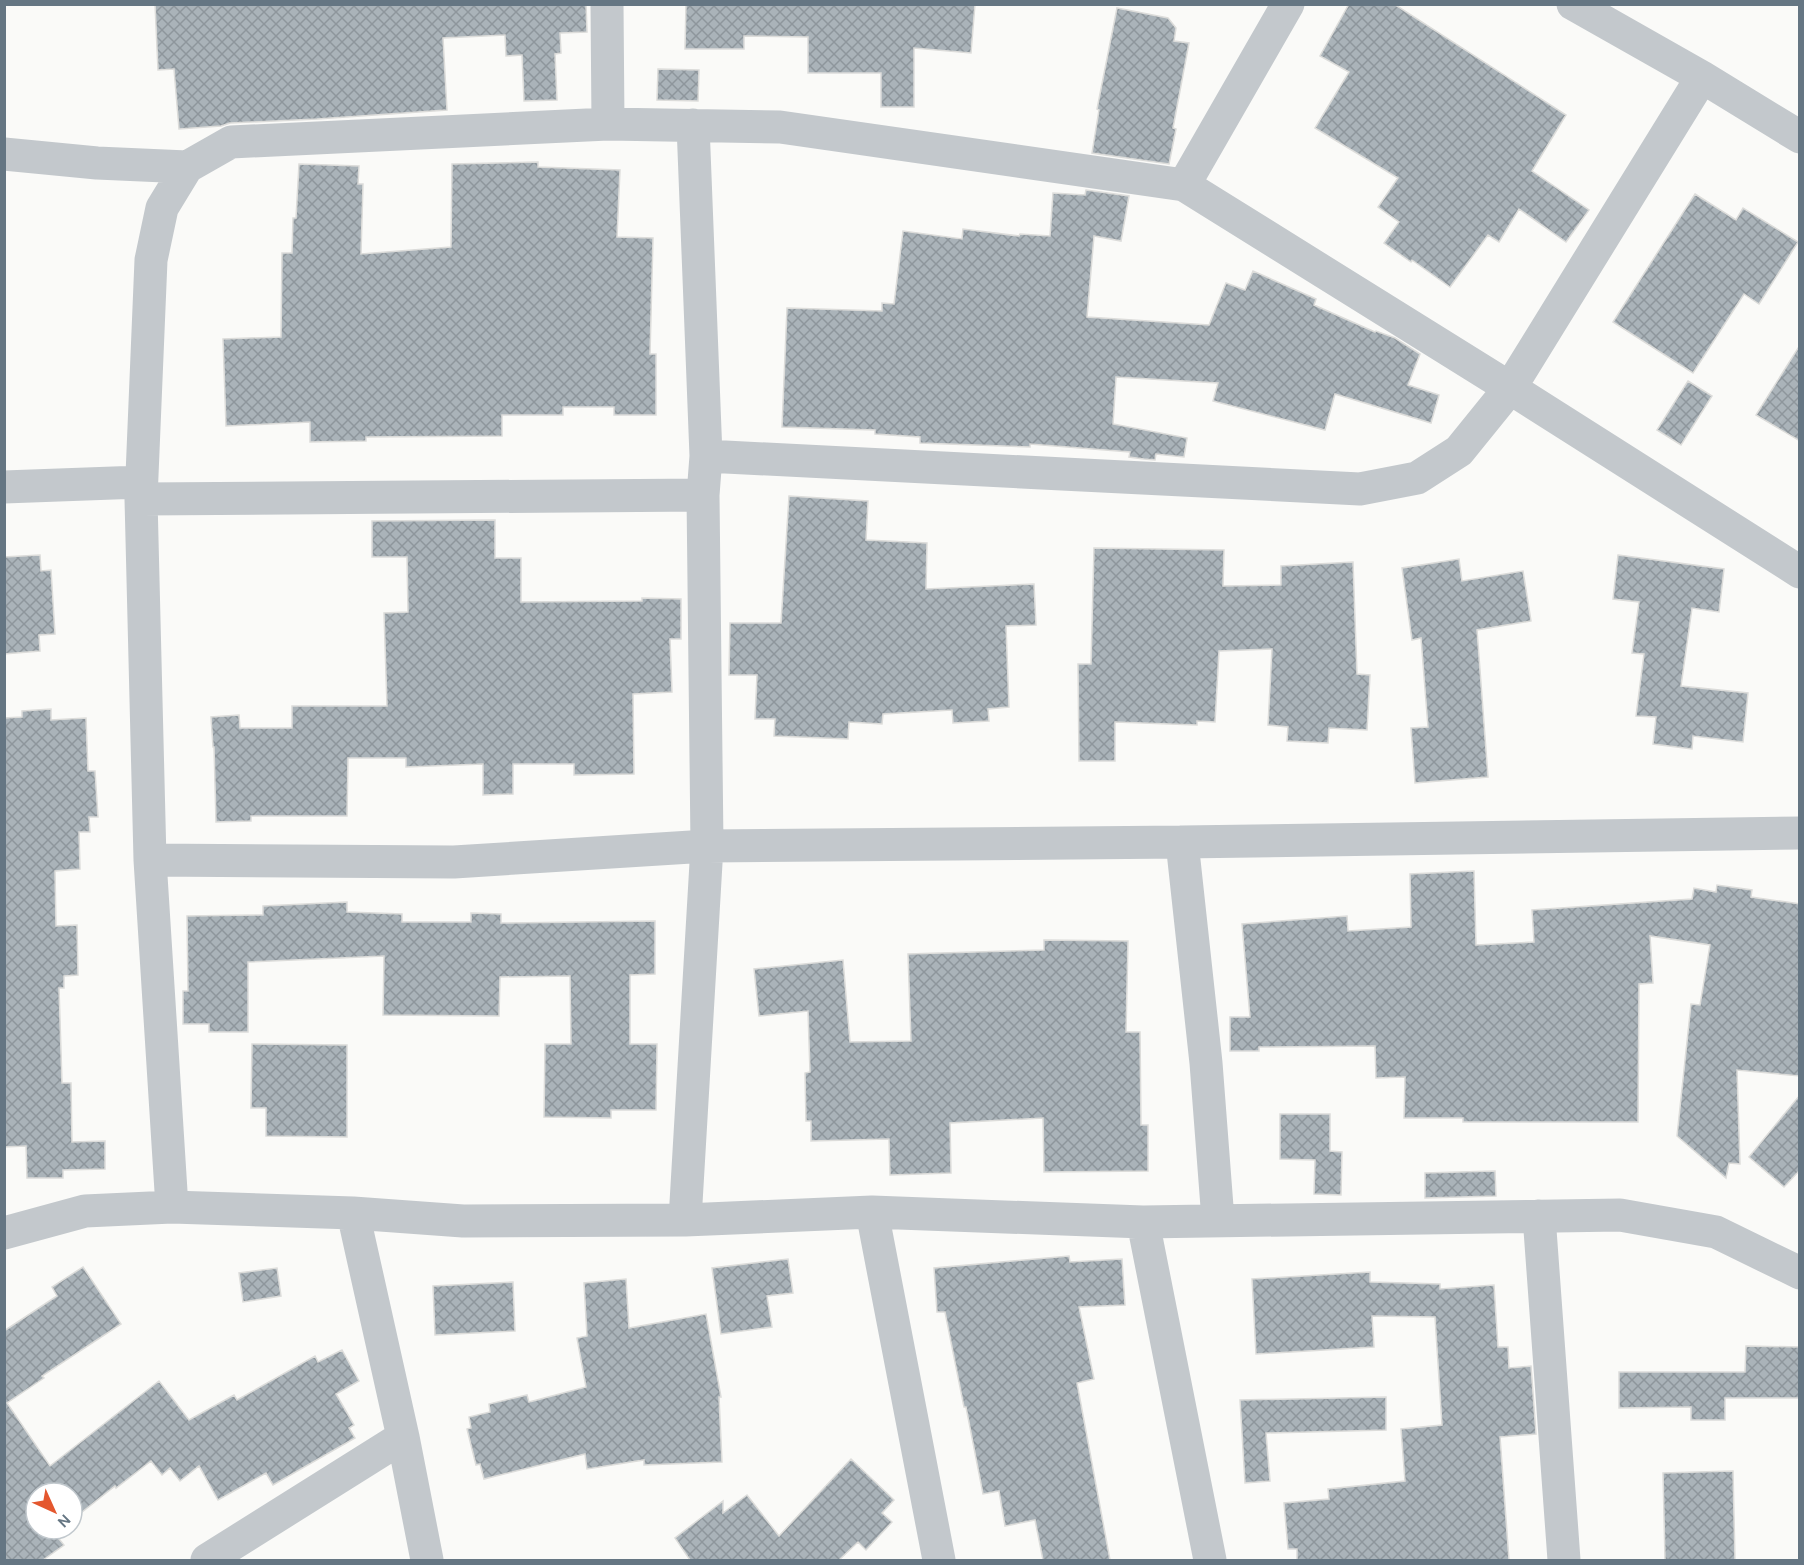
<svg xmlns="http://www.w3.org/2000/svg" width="1804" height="1565" viewBox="0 0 1804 1565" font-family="Karla,sans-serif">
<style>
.building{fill:url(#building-cross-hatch);stroke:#dcdcda;stroke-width:1.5}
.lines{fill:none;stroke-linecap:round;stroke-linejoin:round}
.minor{stroke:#c3c8cc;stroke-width:33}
</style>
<defs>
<pattern id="building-cross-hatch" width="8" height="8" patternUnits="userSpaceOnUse" patternTransform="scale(1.5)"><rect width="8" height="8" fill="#aab3b9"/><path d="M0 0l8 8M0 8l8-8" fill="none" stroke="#8e969c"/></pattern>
</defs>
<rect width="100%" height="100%" fill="#fafaf8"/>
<path class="building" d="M 155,4 L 586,4 L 587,32 L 560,33 L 561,53 L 555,54 L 557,100 L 524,101 L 522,55 L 506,56 L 505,35 L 443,38 L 447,110 L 317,119 L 230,123 L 221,126 L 179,129 L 174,69 L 158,70 Z
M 686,4 L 975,4 L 971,53 L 914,48 L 914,107 L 881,107 L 881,73 L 808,73 L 808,37 L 744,36 L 744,49 L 685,49 Z
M 1349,4 L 1394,4 L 1566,115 L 1532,171 L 1589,210 L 1566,242 L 1519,209 L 1499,242 L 1488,235 L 1450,287 L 1412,260 L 1411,262 L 1384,243 L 1399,222 L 1378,207 L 1398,178 L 1315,128 L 1349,72 L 1320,56 Z
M 1117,8 L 1168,18 L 1176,28 L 1174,41 L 1189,43 L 1173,128 L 1176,129 L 1169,164 L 1092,153 L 1099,110 L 1097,109 Z
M 658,69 L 699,70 L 698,101 L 657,100 Z
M 538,162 L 538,167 L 620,170 L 617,237 L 653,238 L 650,354 L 656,354 L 656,415 L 614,415 L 614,407 L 563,407 L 563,415 L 502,415 L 502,436 L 366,437 L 366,441 L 310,442 L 310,422 L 226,426 L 223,339 L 281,337 L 282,253 L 292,253 L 293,218 L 296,218 L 299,164 L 359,166 L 358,184 L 363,184 L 361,254 L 451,247 L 452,164 Z
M 1086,190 L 1129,196 L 1121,241 L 1094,236 L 1087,317 L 1209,325 L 1226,283 L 1245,290 L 1253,271 L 1316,299 L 1314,305 L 1375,332 L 1376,331 L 1395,338 L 1420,354 L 1408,385 L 1439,395 L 1431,423 L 1335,394 L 1325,430 L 1213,401 L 1218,383 L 1116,377 L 1113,424 L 1187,438 L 1184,457 L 1156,454 L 1155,460 L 1144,459 L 1129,457 L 1130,452 L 1030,444 L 1030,447 L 920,443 L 920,437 L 875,434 L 875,430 L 782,427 L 787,308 L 882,311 L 882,303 L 894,304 L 903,231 L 962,239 L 963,229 L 1019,236 L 1020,234 L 1050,236 L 1053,193 L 1085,195 Z
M 1695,194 L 1736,220 L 1743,208 L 1798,242 L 1759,304 L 1744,294 L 1693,373 L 1613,322 Z
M 1800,345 L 1800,441 L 1756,415 Z
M 1688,381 L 1712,396 L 1681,445 L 1657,430 Z
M 789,496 L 868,501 L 866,540 L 927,543 L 926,589 L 1034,584 L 1036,625 L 1006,626 L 1009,707 L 988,709 L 989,721 L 953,723 L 952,710 L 883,714 L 882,724 L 849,722 L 848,739 L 774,736 L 775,719 L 755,719 L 757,675 L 729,675 L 730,623 L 781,623 Z
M 495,520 L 495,558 L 521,558 L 521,602 L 642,601 L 642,598 L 681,599 L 681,639 L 670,639 L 672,692 L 633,694 L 634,774 L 574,775 L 574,764 L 513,764 L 513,794 L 483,795 L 483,764 L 406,767 L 406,758 L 348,758 L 347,816 L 251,816 L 251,821 L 216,822 L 214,747 L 213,747 L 211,717 L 239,715 L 240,728 L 292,728 L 292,706 L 387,706 L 384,613 L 408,612 L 407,557 L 372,557 L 372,521 Z
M 1094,548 L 1224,550 L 1223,586 L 1281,585 L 1281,566 L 1353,562 L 1357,674 L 1370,675 L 1367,730 L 1329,728 L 1328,743 L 1287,741 L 1288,727 L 1268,725 L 1272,649 L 1219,651 L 1215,722 L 1197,721 L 1197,725 L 1115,722 L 1115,761 L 1079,761 L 1078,664 L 1091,664 Z
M 40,555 L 41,571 L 51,570 L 55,634 L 39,635 L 40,651 L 4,654 L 4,557 Z
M 1618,555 L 1724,569 L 1719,612 L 1692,608 L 1681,686 L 1748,693 L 1743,742 L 1693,736 L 1692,749 L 1653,744 L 1656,717 L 1636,716 L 1644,654 L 1632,653 L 1639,602 L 1613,599 Z
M 1459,559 L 1462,581 L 1523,571 L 1531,621 L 1477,630 L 1488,777 L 1415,783 L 1411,728 L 1428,727 L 1421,638 L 1412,640 L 1402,568 Z
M 51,709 L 51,720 L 86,718 L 88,771 L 95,771 L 98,817 L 89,817 L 90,832 L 79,832 L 80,869 L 55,871 L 56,926 L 77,925 L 78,975 L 64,976 L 64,988 L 59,988 L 62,1083 L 71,1083 L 72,1142 L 105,1141 L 105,1169 L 63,1170 L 63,1178 L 27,1178 L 26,1146 L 4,1147 L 4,718 L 22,717 L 22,711 Z
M 1474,871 L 1476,945 L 1534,942 L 1532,910 L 1692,899 L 1694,888 L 1716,892 L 1717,885 L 1752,890 L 1751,897 L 1800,904 L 1800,1076 L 1737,1070 L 1740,1164 L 1729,1163 L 1726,1178 L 1677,1136 L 1691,1004 L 1700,1005 L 1710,945 L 1650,936 L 1653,983 L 1639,984 L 1638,1122 L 1463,1122 L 1463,1118 L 1404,1118 L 1405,1077 L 1376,1078 L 1375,1046 L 1259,1047 L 1259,1051 L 1230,1051 L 1230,1017 L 1250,1017 L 1242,924 L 1347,916 L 1348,931 L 1411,927 L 1410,874 Z
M 347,902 L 347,912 L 402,914 L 402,922 L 471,922 L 471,913 L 501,914 L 501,923 L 655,921 L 655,974 L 630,975 L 630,1044 L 657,1044 L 656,1110 L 611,1110 L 611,1118 L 544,1117 L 545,1044 L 571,1044 L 570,976 L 500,977 L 499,1016 L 383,1015 L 384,956 L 248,962 L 248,1032 L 209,1032 L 209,1024 L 183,1024 L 183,991 L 188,991 L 187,916 L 263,915 L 263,906 Z
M 1044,940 L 1128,941 L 1126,1032 L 1140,1032 L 1141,1125 L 1148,1125 L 1148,1171 L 1044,1172 L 1043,1118 L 950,1123 L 951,1173 L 890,1175 L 889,1139 L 811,1141 L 811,1121 L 806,1121 L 805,1073 L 810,1072 L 808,1011 L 759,1016 L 754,969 L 843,960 L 850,1042 L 911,1041 L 908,954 L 1044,950 Z
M 252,1044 L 347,1045 L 347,1137 L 266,1136 L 266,1108 L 251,1108 Z
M 1800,1095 L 1800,1170 L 1784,1187 L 1749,1157 Z
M 1280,1114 L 1330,1114 L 1330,1151 L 1342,1152 L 1341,1195 L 1314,1194 L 1315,1160 L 1280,1159 Z
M 1495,1171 L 1496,1196 L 1425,1198 L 1425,1173 Z
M 1069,1256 L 1070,1262 L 1122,1259 L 1125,1305 L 1079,1307 L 1094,1379 L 1077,1383 L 1110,1560 L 1043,1560 L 1035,1520 L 1005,1526 L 999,1491 L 983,1494 L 966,1407 L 964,1407 L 945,1312 L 937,1312 L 934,1268 Z
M 788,1259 L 793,1293 L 767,1296 L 772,1327 L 721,1334 L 712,1268 Z
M 83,1267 L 121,1324 L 42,1376 L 44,1378 L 7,1403 L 50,1466 L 159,1381 L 189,1420 L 234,1395 L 237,1400 L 315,1356 L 318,1362 L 342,1350 L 359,1381 L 336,1394 L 354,1425 L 349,1428 L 355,1438 L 273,1485 L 266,1473 L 218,1500 L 199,1466 L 180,1481 L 170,1468 L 162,1475 L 151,1461 L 116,1488 L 115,1486 L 72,1520 L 72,1493 L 36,1493 L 36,1529 L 60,1529 L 55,1534 L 64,1545 L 43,1560 L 4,1560 L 4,1331 L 57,1296 L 52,1287 Z
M 277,1268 L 281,1296 L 243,1302 L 239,1273 Z
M 1370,1272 L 1370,1282 L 1440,1284 L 1440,1289 L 1494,1285 L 1498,1347 L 1508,1347 L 1509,1368 L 1531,1366 L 1536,1434 L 1500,1437 L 1509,1560 L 1297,1560 L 1297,1549 L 1288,1549 L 1284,1503 L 1329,1499 L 1328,1489 L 1405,1481 L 1401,1429 L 1442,1425 L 1435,1317 L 1372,1316 L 1374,1347 L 1256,1354 L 1252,1279 Z
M 626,1279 L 629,1328 L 706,1314 L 721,1397 L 719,1397 L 722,1462 L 644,1465 L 644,1460 L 587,1469 L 585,1454 L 484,1479 L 480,1464 L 476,1465 L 467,1429 L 471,1428 L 469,1417 L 490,1412 L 489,1404 L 527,1395 L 529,1402 L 586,1387 L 577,1338 L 587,1336 L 584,1283 Z
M 513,1282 L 515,1331 L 435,1335 L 433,1286 Z
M 1746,1346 L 1800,1347 L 1800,1398 L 1725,1398 L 1725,1420 L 1691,1420 L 1691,1407 L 1619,1408 L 1619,1372 L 1745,1372 Z
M 1386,1397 L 1386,1430 L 1266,1433 L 1270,1481 L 1245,1483 L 1240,1400 Z
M 851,1459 L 894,1500 L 882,1513 L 892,1522 L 866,1550 L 858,1542 L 839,1560 L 690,1560 L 675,1538 L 723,1501 L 723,1513 L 747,1495 L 779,1536 Z
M 1733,1471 L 1735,1560 L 1665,1560 L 1663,1473 Z"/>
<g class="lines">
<path class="minor" d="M 607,4 L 608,124
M 1573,4 L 1702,77 L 1800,137
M 4,154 L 97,163 L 187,167
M 1184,185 L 1288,4
M 706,456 L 1360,489 L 1417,478 L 1459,451 L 1510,388 L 1702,77
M 4,487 L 141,482
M 141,499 L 703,495
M 1182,842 L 1206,1063 L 1218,1220
M 150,860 L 454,862 L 707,846 L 1182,842 L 1800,833
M 172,1207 L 150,860 L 141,499 L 151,260 L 162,208 L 187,167 L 231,142 L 608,124 L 780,127 L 1184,185 L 1510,388 L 1800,572
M 872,1212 L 939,1560
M 353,1213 L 403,1437 L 427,1560
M 1539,1216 L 1564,1560
M 685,1220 L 707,846 L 703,495 L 706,456 L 693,125
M 1143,1222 L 1210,1560
M 4,1233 L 85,1211 L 172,1207 L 353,1213 L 463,1221 L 685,1220 L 872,1212 L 1143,1222 L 1620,1215 L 1716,1232 L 1800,1273
M 207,1560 L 403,1437"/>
</g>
<rect width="1804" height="1565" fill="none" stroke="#657683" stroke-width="12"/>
<g transform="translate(54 1511) rotate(135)"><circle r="28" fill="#ffffff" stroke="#c1c8cd" stroke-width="1.5"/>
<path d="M0-4.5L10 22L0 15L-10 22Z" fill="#e4572e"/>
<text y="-9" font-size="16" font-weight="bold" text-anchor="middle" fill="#657683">N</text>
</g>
</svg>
